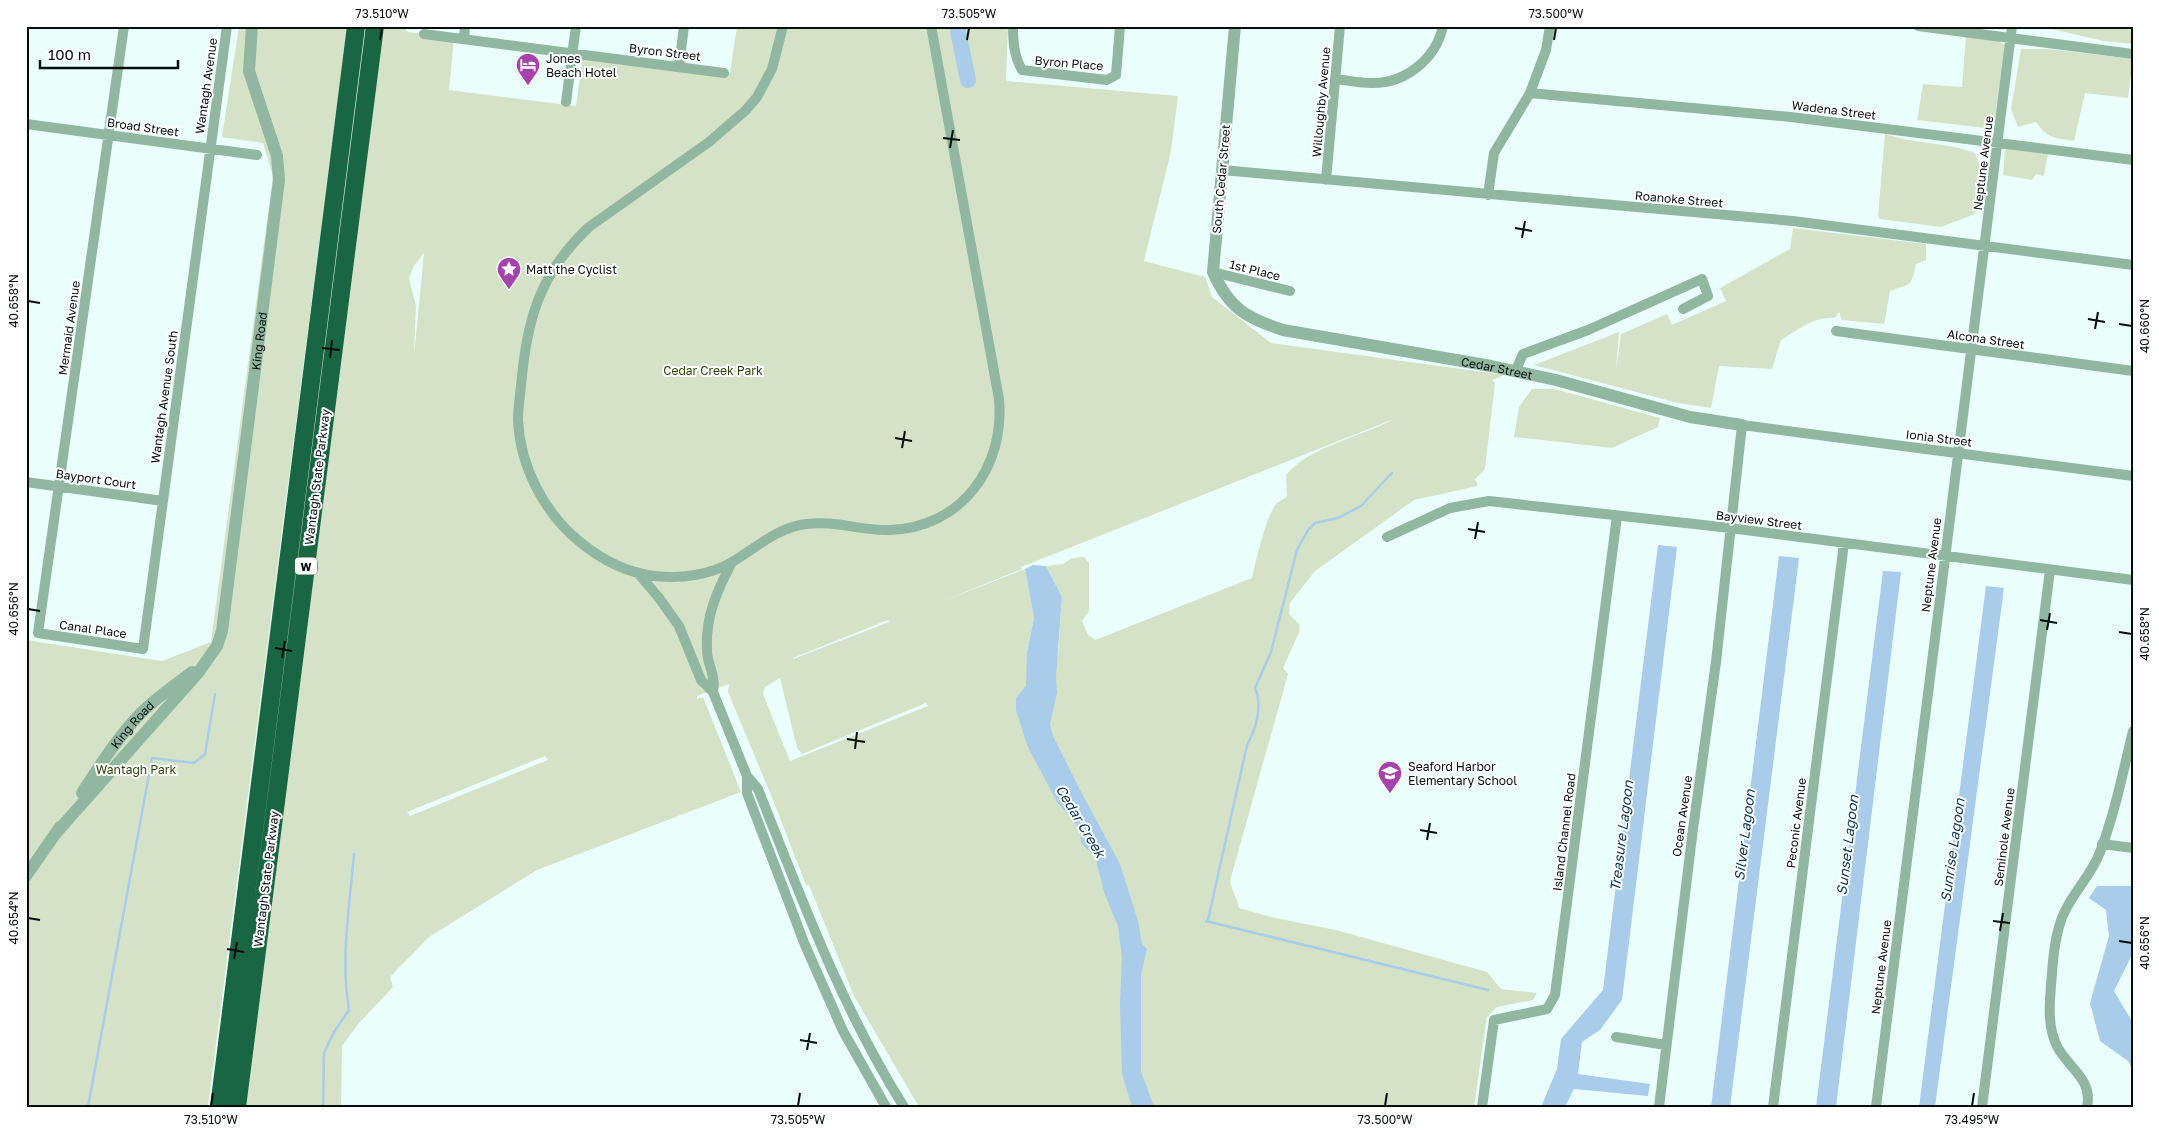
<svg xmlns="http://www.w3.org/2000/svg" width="2159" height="1133" viewBox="0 0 2159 1133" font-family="'Golos Text',sans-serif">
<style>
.green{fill:#d4e3c7;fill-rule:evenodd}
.water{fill:#a8cce9}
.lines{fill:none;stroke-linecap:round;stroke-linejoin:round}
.stream{stroke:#a8cce9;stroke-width:2.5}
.river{stroke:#a8cce9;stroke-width:16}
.minor{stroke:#91b7a1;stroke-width:10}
.tertiary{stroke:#91b7a1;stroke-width:12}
.motorway{stroke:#196643;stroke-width:18}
.ticks{fill:none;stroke:#060e0d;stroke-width:2}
.labels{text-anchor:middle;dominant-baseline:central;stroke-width:4;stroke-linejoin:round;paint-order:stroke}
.shield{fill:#fff;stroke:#515656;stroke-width:1}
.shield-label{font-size:11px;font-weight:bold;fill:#060e0d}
.street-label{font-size:12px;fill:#060e0d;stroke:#fff}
.poi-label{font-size:12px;fill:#060e0d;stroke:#fff;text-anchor:start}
.park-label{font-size:12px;fill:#2e470f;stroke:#fff}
.water-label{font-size:14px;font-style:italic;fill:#0b3754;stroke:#fff}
.neatline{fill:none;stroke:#060e0d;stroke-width:2}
.ticks-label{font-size:12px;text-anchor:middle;fill:#060e0d}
</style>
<rect width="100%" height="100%" fill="#eafffc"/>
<path class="green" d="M 239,26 L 347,26 L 208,1107 L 26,1107 L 26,640 L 162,661 L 211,642 L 273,176 L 263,143 L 222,137 Z
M 362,26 L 366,26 L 229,1107 L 224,1107 Z
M 384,26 L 409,26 L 406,30 L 408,32 L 454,38 L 449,90 L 576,106 L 583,54 L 730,73 L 737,26 L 1008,26 L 1006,81 L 1178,96 L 1171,151 L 1144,261 L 1205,277 L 1212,297 L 1271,343 L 1505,375 L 1492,380 L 1495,383 L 1485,469 L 1475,479 L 1478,486 L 1414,500 L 1315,571 L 1290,603 L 1289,614 L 1299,624 L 1300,630 L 1283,668 L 1288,674 L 1230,881 C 1232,891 1237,898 1239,908 L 1271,917 L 1336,930 L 1487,972 L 1501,989 L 1537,993 L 1533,1000 L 1497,1007 L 1487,1017 L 1474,1107 L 919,1107 L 854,996 L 809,885 L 806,885 L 773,800 L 728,692 L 729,684 L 697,696 L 697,699 L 703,697 L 741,792 L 537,870 L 429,937 L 390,977 L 393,987 L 359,1023 L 342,1046 L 341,1107 L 245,1107 L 377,59 ZM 424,253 L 424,254 L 414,355 L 416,306 L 409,278 L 414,266 ZM 1394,419 C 1361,437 1310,446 1286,475 L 1287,497 C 1284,499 1279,501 1277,503 C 1266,515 1256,561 1252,578 L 1095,640 L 1088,635 L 1082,621 L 1089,611 L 1089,563 L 1084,557 L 1072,558 L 1063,564 L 1046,566 L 1062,597 L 1058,654 L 1027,667 L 1027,652 L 1034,618 L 1025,569 L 938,603 L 1022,569 L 1021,567 ZM 888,620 L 889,622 L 793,659 L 793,658 ZM 780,678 L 797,748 L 802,754 L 926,703 L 928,706 L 790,761 L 763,694 L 765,687 ZM 545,756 L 548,760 L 410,816 L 407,812 Z
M 2038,26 L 2133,26 L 2133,44 L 2104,41 Z
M 1966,36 L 1998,41 L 2005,45 L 1995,119 L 1985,128 L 1917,120 L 1923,84 L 1962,87 Z
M 2021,49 L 2049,49 L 2133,59 L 2128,98 L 2085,93 L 2074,141 C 2056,138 2047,139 2036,122 L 2018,127 L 2011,109 Z
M 1885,134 C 1915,144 1946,142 1975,153 L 1982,173 L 1975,214 L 1941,227 L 1880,219 L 1878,216 Z
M 2009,147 L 2048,154 L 2044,176 L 2036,174 L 2032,180 L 2003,175 L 2005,150 Z
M 1793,228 L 1926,244 L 1926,260 L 1916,264 C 1911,288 1911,283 1890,291 L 1884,324 L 1842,320 L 1839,312 L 1835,318 C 1815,316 1798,330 1781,340 L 1772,369 L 1719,366 L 1711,408 L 1678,403 L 1534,365 L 1619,332 L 1616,371 L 1621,334 L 1667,314 L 1672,325 L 1726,301 L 1720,288 L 1790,249 Z
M 1532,389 L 1555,389 L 1660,418 L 1658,427 L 1612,448 L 1514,437 L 1519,407 Z"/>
<path class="water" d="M 1658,545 L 1677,547 L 1622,1000 L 1600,1030 L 1582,1042 L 1578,1074 L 1650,1084 L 1648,1096 L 1574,1089 L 1565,1107 L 1541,1107 L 1557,1069 L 1561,1039 L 1603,990 Z
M 1779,556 L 1799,558 L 1730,1107 L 1711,1107 Z
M 1033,565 L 1046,566 L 1062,597 L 1056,677 L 1057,693 L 1050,724 L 1053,736 L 1080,790 L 1120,864 L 1138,921 L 1142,944 L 1147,949 L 1141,975 L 1141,1071 L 1154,1107 L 1132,1107 L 1122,1074 L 1120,1002 L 1122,957 L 1118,926 L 1105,895 L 1095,857 L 1081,843 L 1080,829 L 1057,802 L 1027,745 L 1016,710 L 1016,698 L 1026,686 L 1027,652 L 1034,618 L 1025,569 Z
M 1883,571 L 1901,572 L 1836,1107 L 1816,1107 Z
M 1986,586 L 2004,588 L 1935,1107 L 1919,1107 Z
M 2097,886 L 2133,886 L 2133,953 L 2114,991 L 2133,1023 L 2133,1070 L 2128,1061 L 2100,1041 L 2090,1003 L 2109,936 L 2106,910 L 2089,898 Z"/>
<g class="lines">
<path class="stream" d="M 1208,920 L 1247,745 C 1256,729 1263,706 1255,688 L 1271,652 L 1297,550 L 1308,530 L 1315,523 L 1338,518 L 1361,506 L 1392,473
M 1206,921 L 1488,990
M 88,1107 L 152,758 L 194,763 L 205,754 L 215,694
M 323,1107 L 324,1053 L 334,1032 L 349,1010 C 340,959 350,905 354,854"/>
<path class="river" d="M 957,26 L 968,80"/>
<path class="minor" d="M 124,26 L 38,633 L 143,649 L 227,26
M 783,26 L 772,69 L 757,97 L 746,110 L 709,142 L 589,227 C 543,270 528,314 522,376 C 521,390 518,405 518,420 C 520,466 544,513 580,542 C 602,560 627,573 655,576 C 681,579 710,575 732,562 C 758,547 776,528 806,524 C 835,520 861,531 889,530 C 962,528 1005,467 999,399 L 931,26
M 1013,26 C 1013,42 1014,56 1022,70 L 1107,80 L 1116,75 L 1120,26
M 1918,26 L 2133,54
M 424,34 L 724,73
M 464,39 L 465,26
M 679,67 L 684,26
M 1335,79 C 1347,80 1359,83 1371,83 C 1405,84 1436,59 1443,26
M 1530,93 L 1791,117 L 2133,160
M 566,102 L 576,26
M 26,124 L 257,155
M 1222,170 L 1793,221 L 2133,265
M 1326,180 L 1340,26
M 1488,195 L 1494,153 L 1530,93 L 1546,50 L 1550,26
M 1213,272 L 1290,291
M 1836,331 L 2133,371
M 1515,372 L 1523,354 L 1588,330 L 1702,279 L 1708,296 L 1683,309
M 26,482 L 163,501
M 1387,537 L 1450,508 L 1489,501 L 1730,528 L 2133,580
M 638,573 L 659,598 L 679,626 L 701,680 L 713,692 L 747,776 L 758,789 C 801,897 841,1007 904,1107
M 713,692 C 716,675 708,667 707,651 C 705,617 717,591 732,562
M 747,776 L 747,793 L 805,945 L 843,1031 L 886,1107
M 2102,844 L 2133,848
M 1616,1037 L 1666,1045
M 1482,1107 L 1494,1020 L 1547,1009 L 1555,995 L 1617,516
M 1659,1107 L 1693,829 L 1716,662 L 1742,425 L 2133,476
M 1773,1107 L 1844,543
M 1876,1107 L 2012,26
M 1982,1107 L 2050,570
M 2087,1107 C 2093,1080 2070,1069 2058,1048 C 2050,1034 2049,1016 2050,1000 C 2052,974 2053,934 2065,911 C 2075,890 2092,874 2100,852 C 2115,813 2123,772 2133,731"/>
<g class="tertiary">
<path id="s1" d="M 1235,26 L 1213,272 C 1229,308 1246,318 1283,330 L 1491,366 L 1556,380 L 1690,417 L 1742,425"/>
<path id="s2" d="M 82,793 C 100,765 118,737 141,713 C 156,698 175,685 192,672"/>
<path id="s3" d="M 56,833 L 198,673 L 217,646 L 222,631 L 279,180 L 277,156 L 249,71 L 252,26"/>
<path d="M 26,876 L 60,827"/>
</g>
<path class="motorway" d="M 219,1107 L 356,26
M 237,1107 L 375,26"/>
</g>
<path class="ticks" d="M 380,40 L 382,28M 967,40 L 969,28M 1554,40 L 1556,28M 943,138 L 960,140M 950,148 L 953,130M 1515,228 L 1532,231M 1522,238 L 1525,221M 28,301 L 40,303M 2088,319 L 2105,322M 2119,324 L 2132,326M 2095,329 L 2098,312M 322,348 L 340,350M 330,358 L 332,340M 895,438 L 912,441M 902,448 L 905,431M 1468,529 L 1485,532M 1475,539 L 1478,522M 28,609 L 40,611M 2040,620 L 2057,623M 2047,630 L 2050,613M 2119,632 L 2132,634M 275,648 L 292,651M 282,658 L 285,641M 847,739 L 865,742M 855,749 L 857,732M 1420,830 L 1437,833M 1427,840 L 1430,823M 28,918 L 40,920M 1993,921 L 2010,923M 2000,931 L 2003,913M 2119,941 L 2132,943M 227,949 L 244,952M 234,959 L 237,942M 800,1040 L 817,1043M 807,1050 L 810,1033M 211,1106 L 213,1093M 798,1106 L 800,1093M 1385,1106 L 1387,1093M 1972,1106 L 1974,1093"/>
<defs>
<symbol id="hotel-pin" viewBox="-11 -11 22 30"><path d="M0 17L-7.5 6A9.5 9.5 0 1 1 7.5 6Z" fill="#a643aa" stroke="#fff"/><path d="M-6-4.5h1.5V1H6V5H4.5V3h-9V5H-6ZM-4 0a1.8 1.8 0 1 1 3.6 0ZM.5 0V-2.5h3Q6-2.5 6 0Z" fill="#fff"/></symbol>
<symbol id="sight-pin" viewBox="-11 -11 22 30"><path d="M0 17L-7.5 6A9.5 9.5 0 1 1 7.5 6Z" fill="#a643aa" stroke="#fff"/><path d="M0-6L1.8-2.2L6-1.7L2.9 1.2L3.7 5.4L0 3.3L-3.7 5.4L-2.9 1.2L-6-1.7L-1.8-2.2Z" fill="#fff"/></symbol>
<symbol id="school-pin" viewBox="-11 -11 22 30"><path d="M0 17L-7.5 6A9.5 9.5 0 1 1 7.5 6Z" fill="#a643aa" stroke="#fff"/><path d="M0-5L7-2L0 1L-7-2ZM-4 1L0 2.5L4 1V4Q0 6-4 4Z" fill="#fff"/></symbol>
</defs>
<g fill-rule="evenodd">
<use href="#hotel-pin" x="514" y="51" width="28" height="38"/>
<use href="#sight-pin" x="495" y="255" width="28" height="38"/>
<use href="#school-pin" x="1376" y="759" width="28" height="38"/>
</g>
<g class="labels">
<rect class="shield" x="295" y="557.5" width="22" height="17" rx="4"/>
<g class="shield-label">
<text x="306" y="566">W</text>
</g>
<g class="street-label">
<text transform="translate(665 52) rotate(7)">Byron Street</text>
<text transform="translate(1069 63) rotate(5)">Byron Place</text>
<text transform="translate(206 86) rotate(-82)">Wantagh Avenue</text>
<text transform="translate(1321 102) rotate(-85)">Willoughby Avenue</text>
<text transform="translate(1834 110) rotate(7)">Wadena Street</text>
<text transform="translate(143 127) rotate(8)">Broad Street</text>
<text transform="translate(1983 163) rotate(-83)">Neptune Avenue</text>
<text transform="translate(1221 179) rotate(-85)">South Cedar Street</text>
<text transform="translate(1679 199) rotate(5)">Roanoke Street</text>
<text transform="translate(1255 270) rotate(14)">1st Place</text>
<text transform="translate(69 328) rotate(-82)">Mermaid Avenue</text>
<text transform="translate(1986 339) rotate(8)">Alcona Street</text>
<text stroke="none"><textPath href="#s3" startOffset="555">King Road</textPath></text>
<text stroke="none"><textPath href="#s1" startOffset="559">Cedar Street</textPath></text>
<text transform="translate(164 397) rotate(-82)">Wantagh Avenue South</text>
<text transform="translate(1939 438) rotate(7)">Ionia Street</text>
<text transform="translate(317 477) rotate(-83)">Wantagh State Parkway</text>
<text transform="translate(96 479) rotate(8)">Bayport Court</text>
<text transform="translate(1759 520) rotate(7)">Bayview Street</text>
<text transform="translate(1931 565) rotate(-83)">Neptune Avenue</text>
<text transform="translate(93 629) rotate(8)">Canal Place</text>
<text stroke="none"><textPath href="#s2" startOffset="85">King Road</textPath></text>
<text transform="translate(1682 816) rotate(-82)">Ocean Avenue</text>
<text transform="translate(1796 823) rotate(-83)">Peconic Avenue</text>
<text transform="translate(1564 832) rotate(-83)">Island Channel Road</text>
<text transform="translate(2004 837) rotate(-83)">Seminole Avenue</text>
<text transform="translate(266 879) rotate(-83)">Wantagh State Parkway</text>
<text transform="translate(1881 967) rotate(-83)">Neptune Avenue</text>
</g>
<g class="poi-label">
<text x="546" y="58">Jones<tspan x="546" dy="14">Beach Hotel</tspan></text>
<text x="526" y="269">Matt the Cyclist</text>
<text x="1408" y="766">Seaford Harbor<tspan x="1408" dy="14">Elementary School</tspan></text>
</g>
<g class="park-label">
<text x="713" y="370">Cedar Creek Park</text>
<text x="136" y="769">Wantagh Park</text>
</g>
<g class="water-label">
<text transform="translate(1081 821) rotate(59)">Cedar Creek</text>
<text transform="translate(1744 835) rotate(-83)">Silver Lagoon</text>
<text transform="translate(1621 836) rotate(-83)">Treasure Lagoon</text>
<text transform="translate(1847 845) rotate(-83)">Sunset Lagoon</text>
<text transform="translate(1952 850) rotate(-82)">Sunrise Lagoon</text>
</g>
</g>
<rect width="2159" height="1133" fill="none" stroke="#ffffff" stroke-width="55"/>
<path d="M40 60v8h138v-8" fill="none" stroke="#060e0d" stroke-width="2.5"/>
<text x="48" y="60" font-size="15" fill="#060e0d" stroke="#ffffff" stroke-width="4" paint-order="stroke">100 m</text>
<rect x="28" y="28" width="2104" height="1078" class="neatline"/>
<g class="ticks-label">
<text x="382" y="18">73.510°W</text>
<text x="969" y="18">73.505°W</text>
<text x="1556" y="18">73.500°W</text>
<text transform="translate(14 301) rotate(-90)" y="4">40.658°N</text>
<text transform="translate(2145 326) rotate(-90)" y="4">40.660°N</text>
<text transform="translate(14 609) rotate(-90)" y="4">40.656°N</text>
<text transform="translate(2145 634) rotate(-90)" y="4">40.658°N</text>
<text transform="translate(14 918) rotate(-90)" y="4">40.654°N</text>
<text transform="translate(2145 943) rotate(-90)" y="4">40.656°N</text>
<text x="211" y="1124">73.510°W</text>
<text x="798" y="1124">73.505°W</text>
<text x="1385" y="1124">73.500°W</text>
<text x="1972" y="1124">73.495°W</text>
</g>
</svg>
